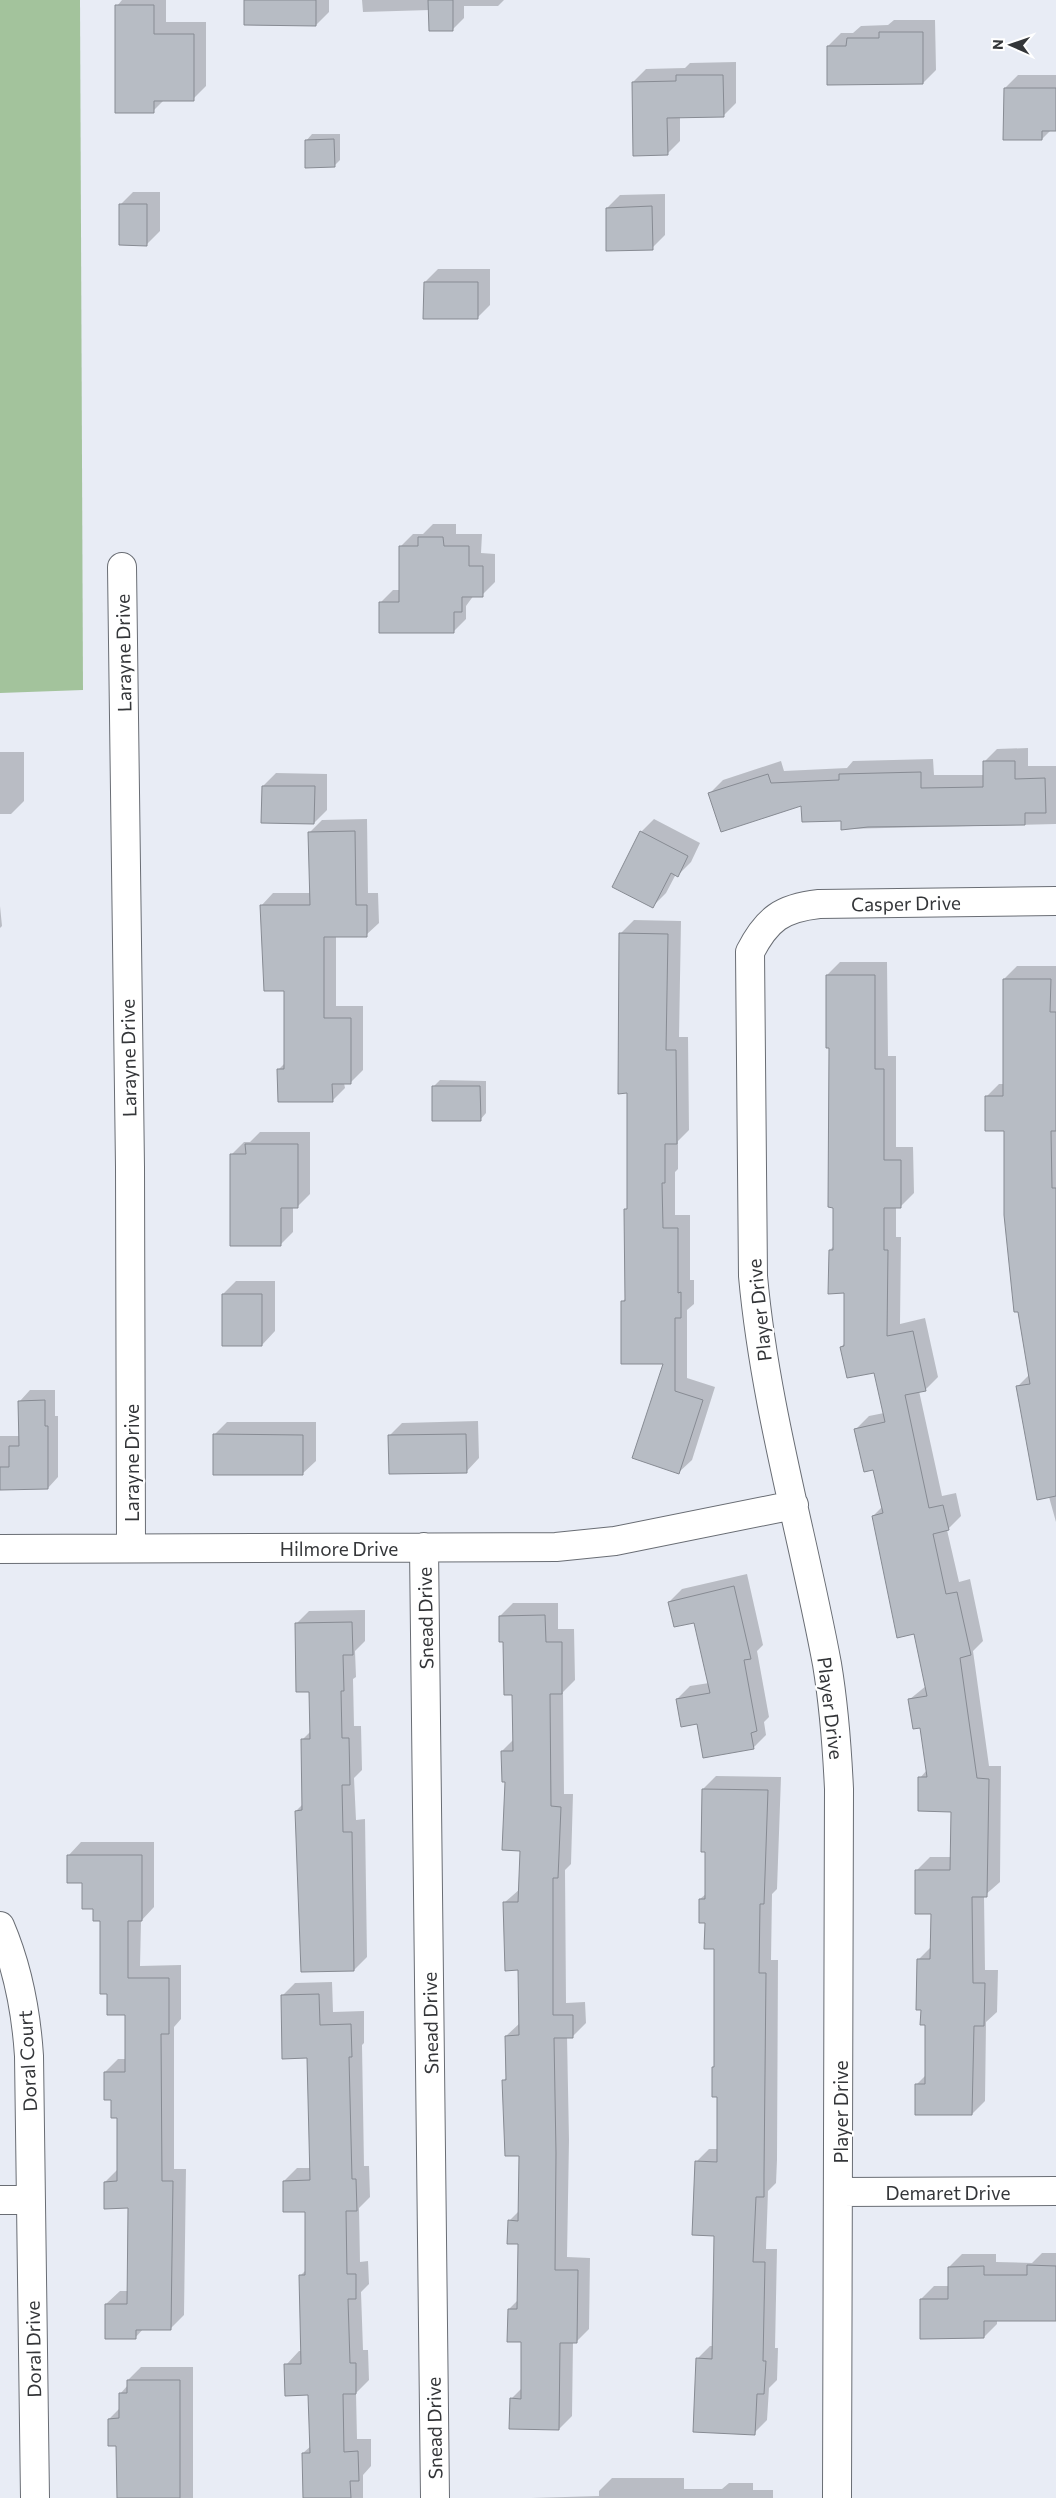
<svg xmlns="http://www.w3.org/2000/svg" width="1056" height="2498" viewBox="0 0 1056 2498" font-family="Commissioner,sans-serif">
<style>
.forest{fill:#a3c39c}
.shadow{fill:#0003}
.building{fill:#b7bcc4;stroke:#878b93}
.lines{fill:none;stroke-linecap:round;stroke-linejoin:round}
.minor-casing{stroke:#696d74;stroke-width:30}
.minor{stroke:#fff;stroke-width:28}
.labels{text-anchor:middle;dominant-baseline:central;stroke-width:4.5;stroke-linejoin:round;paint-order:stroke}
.street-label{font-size:19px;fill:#343639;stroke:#fff}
</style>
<rect width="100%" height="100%" fill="#e8ecf5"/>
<path class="forest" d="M 0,0 L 80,0 L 83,690 L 0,693 Z"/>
<path class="shadow" d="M 122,0 L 166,0 L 166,22 L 206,22 L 206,86 L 193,99 L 165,99 L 153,111 L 117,6 Z
M 245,0 L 329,0 L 329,12 L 316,25 Z
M 362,0 L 504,0 L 498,6 L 464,6 L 464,18 L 452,30 L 430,10 L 363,12 Z
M 894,20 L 935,20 L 936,70 L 923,83 L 828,46 L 841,33 L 853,33 L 861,26 L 888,25 Z
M 736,62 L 736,103 L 723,116 L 680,117 L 680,141 L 667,154 L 633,82 L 646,69 L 685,68 L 690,63 Z
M 1018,75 L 1056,75 L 1056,130 L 1051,130 L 1042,139 L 1005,88 Z
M 312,134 L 340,134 L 340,160 L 334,166 L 306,141 Z
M 133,192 L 160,192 L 160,231 L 147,244 L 120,205 Z
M 665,194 L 665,235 L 652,248 L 607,208 L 620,195 Z
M 438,269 L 490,269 L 490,305 L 477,318 L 425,282 Z
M 433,524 L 456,524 L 456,534 L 482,534 L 481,553 L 495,554 L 495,582 L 482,595 L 474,595 L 466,606 L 466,619 L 453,632 L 380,603 L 393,590 L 400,590 L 400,547 L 413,534 L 423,534 Z
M 1028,748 L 1028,766 L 1056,766 L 1056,824 L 842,829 L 842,819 L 802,804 L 710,793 L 723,780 L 781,761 L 784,771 L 847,768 L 853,761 L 933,759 L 934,775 L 984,775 L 984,762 L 997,749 Z
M 0,752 L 24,752 L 24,801 L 11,814 L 0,814 Z
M 276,773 L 327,774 L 327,810 L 314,823 L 263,786 Z
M 367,819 L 368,893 L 378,893 L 379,923 L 366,935 L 336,936 L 336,1006 L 363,1006 L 363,1070 L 350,1083 L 344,1083 L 345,1088 L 332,1101 L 279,1069 L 285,1063 L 285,990 L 261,906 L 273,893 L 311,893 L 310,832 L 322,820 Z
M 654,819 L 700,843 L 691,862 L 678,875 L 676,874 L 666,893 L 653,906 L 641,832 Z
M 0,906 L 2,926 L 0,928 Z
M 634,920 L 681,921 L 679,1037 L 688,1037 L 689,1130 L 678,1141 L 678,1169 L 675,1172 L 675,1215 L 690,1215 L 690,1280 L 694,1280 L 694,1304 L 687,1310 L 687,1378 L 715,1387 L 692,1460 L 678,1473 L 664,1363 L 622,1302 L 626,1298 L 626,1210 L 629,1207 L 628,1092 L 621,933 Z
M 840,962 L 887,962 L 888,1056 L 896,1056 L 896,1147 L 913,1147 L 914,1193 L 901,1206 L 896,1206 L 896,1237 L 901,1237 L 900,1324 L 925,1318 L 938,1377 L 925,1390 L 919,1391 L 942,1496 L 956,1493 L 961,1516 L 947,1530 L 959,1582 L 970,1579 L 983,1641 L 973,1651 L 989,1766 L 1001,1766 L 1000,1882 L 984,1896 L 985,1970 L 998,1970 L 997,2012 L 986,2022 L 985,2101 L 972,2114 L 917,2084 L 926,2075 L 927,2024 L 922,2009 L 918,1960 L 931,1947 L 932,1913 L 917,1870 L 930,1857 L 951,1857 L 952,1811 L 920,1778 L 927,1770 L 921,1726 L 910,1699 L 926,1686 L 915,1633 L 873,1516 L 882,1507 L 874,1468 L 856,1429 L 869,1416 L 884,1413 L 875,1371 L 841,1347 L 845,1343 L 845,1292 L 830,1250 L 834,1246 L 827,975 Z
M 1017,966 L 1056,966 L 1056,1522 L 1018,1386 L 1029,1375 L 1005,1130 L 986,1097 L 999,1084 L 1004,1084 L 1004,979 Z
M 440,1080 L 486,1081 L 486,1113 L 480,1120 L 433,1087 Z
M 260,1132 L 310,1132 L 310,1194 L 297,1207 L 293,1207 L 293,1232 L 280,1245 L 231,1155 L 244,1142 L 250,1142 Z
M 236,1281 L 275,1281 L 275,1331 L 262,1345 L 223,1294 Z
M 30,1390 L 55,1390 L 55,1416 L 58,1416 L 58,1477 L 48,1488 L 0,1488 L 0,1436 L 20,1436 L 20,1401 Z
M 478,1421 L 479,1458 L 466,1472 L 389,1436 L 402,1423 Z
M 227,1422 L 316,1422 L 316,1461 L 302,1474 L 214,1435 Z
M 747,1574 L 763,1645 L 757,1651 L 769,1717 L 764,1722 L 766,1735 L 753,1748 L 698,1723 L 677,1699 L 690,1686 L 709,1683 L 694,1621 L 669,1602 L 682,1589 Z
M 513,1603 L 558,1603 L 558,1629 L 574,1629 L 575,1680 L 563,1692 L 564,1794 L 573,1794 L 571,1864 L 565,1870 L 566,2003 L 585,2002 L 586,2023 L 573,2036 L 567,2036 L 569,2140 L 567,2257 L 590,2258 L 589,2329 L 576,2342 L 573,2342 L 572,2416 L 559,2429 L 511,2399 L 522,2388 L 523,2341 L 509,2309 L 519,2299 L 519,2243 L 509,2221 L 519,2211 L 520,2155 L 504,2080 L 507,2077 L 506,2036 L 520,2023 L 519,1969 L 505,1902 L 520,1889 L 521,1849 L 506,1781 L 502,1751 L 514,1739 L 514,1693 L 500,1616 Z
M 365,1610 L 365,1641 L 355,1651 L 356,1677 L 353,1679 L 354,1726 L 361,1726 L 362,1770 L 354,1778 L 356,1820 L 365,1819 L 367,1957 L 354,1970 L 296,1811 L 304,1803 L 302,1740 L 311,1731 L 310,1690 L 296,1624 L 309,1611 Z
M 716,1776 L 781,1777 L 777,1889 L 772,1894 L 771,1960 L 778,1960 L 777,2160 L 776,2183 L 768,2191 L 766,2249 L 777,2249 L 775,2348 L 778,2348 L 777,2380 L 769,2388 L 767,2420 L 754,2433 L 697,2359 L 710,2346 L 713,2346 L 715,2235 L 696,2162 L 709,2149 L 718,2149 L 719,2096 L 713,2067 L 715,2065 L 715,1948 L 700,1899 L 707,1893 L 703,1789 Z
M 81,1842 L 154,1842 L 154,1907 L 141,1921 L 140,1966 L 181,1965 L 181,2019 L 174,2027 L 174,2169 L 186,2169 L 184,2315 L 171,2328 L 144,2328 L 135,2338 L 106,2304 L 120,2291 L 129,2291 L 129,2207 L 105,2182 L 118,2169 L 118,2117 L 105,2072 L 118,2059 L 126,2059 L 126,2014 L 108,1993 L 101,1920 L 68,1856 Z
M 332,1982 L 333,2012 L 364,2011 L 364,2043 L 362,2045 L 364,2166 L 369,2166 L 370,2197 L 359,2208 L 360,2262 L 368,2261 L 369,2284 L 361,2292 L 363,2350 L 368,2350 L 369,2380 L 356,2393 L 357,2439 L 371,2439 L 371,2466 L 363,2475 L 363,2498 L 304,2498 L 303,2453 L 311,2446 L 310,2394 L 286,2365 L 299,2351 L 302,2351 L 300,2276 L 306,2270 L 306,2211 L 284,2181 L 297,2168 L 311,2168 L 308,2057 L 282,1996 L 295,1983 Z
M 1042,2253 L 1056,2253 L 1056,2319 L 997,2320 L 997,2324 L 984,2337 L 921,2299 L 934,2286 L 949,2286 L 949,2267 L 962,2254 L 996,2254 L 996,2262 L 1032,2263 Z
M 141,2367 L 193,2367 L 193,2498 L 118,2498 L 118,2445 L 109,2419 L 120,2408 L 120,2394 L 128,2385 L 128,2380 Z
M 612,2478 L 684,2478 L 684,2489 L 722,2489 L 729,2483 L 753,2483 L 753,2490 L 773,2490 L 773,2498 L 531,2498 L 599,2496 L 599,2491 Z"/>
<path class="building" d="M 244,0 L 316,0 L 316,26 L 244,25 Z
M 428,0 L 453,0 L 453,31 L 429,31 Z
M 115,5 L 154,5 L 154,34 L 194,34 L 194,101 L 154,101 L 154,113 L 115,113 Z
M 879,32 L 923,32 L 923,84 L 827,85 L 827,46 L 846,46 L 847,38 L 879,38 Z
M 676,75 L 723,75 L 724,117 L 667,118 L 668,155 L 633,156 L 632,82 L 676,81 Z
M 1004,88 L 1056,88 L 1056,131 L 1042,131 L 1042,140 L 1003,140 Z
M 334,139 L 335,167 L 305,168 L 305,140 Z
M 119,204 L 147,204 L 147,246 L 119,245 Z
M 652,206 L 653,250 L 606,251 L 606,208 Z
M 424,282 L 478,282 L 478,319 L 423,319 Z
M 418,537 L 443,537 L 444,546 L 469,546 L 469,566 L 483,566 L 483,597 L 462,597 L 462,612 L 454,612 L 454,633 L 379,633 L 379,602 L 399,602 L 399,546 L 418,546 Z
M 983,761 L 1015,761 L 1015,779 L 1045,778 L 1046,813 L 1025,813 L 1025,825 L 868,827 L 841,830 L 841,821 L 802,822 L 801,806 L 721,832 L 708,793 L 768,774 L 771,783 L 839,780 L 839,774 L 921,772 L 921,788 L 983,787 Z
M 262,786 L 315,786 L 314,824 L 261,823 Z
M 355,831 L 356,905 L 367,905 L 367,937 L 324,937 L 324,1018 L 351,1018 L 351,1084 L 332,1084 L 333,1102 L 278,1102 L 277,1069 L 284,1069 L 284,991 L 264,991 L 260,905 L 310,905 L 308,832 Z
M 640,831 L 688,856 L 678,877 L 671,873 L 653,908 L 612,887 Z
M 619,933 L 668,934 L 666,1050 L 676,1050 L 677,1144 L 665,1144 L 665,1183 L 662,1183 L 663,1228 L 678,1228 L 678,1293 L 681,1292 L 681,1318 L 675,1318 L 675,1391 L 703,1400 L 679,1474 L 632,1458 L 663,1364 L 621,1364 L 621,1301 L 625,1301 L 624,1209 L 627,1209 L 627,1093 L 618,1094 Z
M 826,975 L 875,975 L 875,1069 L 884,1069 L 884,1160 L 901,1160 L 901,1208 L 884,1208 L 884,1250 L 888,1250 L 887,1336 L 913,1331 L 926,1391 L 905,1395 L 929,1508 L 943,1505 L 949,1530 L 933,1534 L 946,1594 L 957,1592 L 971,1655 L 960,1658 L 977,1778 L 989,1779 L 987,1897 L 972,1897 L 973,1983 L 985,1983 L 984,2026 L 974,2026 L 972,2115 L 915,2115 L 915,2084 L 925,2084 L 925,2025 L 920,2025 L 921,2010 L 916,2010 L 917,1959 L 930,1959 L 931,1914 L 915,1914 L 915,1870 L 950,1870 L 951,1812 L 918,1811 L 918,1777 L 927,1777 L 920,1728 L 913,1729 L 908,1699 L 927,1696 L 914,1634 L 897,1638 L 872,1516 L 883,1513 L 873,1470 L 864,1472 L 854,1429 L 885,1422 L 874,1373 L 847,1378 L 840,1347 L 844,1346 L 844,1293 L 828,1294 L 829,1250 L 833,1250 L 833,1208 L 828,1207 L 829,1048 L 826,1048 Z
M 1003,979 L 1051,979 L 1050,1012 L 1056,1012 L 1056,1131 L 1051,1131 L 1052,1188 L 1056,1188 L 1056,1496 L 1037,1500 L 1016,1386 L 1030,1384 L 1018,1312 L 1014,1312 L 1004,1215 L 1004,1131 L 985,1131 L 985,1096 L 1003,1096 Z
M 432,1086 L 480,1086 L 481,1121 L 432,1121 Z
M 245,1144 L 298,1144 L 298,1208 L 281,1208 L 281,1246 L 230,1246 L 230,1154 L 246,1154 Z
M 222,1294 L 262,1294 L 262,1346 L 222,1346 Z
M 45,1400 L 45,1426 L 48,1426 L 48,1489 L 0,1490 L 0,1467 L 9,1467 L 9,1446 L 19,1446 L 18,1401 Z
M 213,1434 L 303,1435 L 303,1475 L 213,1475 Z
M 466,1434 L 467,1473 L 389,1474 L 388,1435 Z
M 734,1586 L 751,1659 L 744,1660 L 757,1731 L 751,1733 L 754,1749 L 703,1758 L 697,1724 L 681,1727 L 676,1699 L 710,1693 L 694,1623 L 674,1627 L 668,1602 Z
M 545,1615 L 546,1642 L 562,1642 L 562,1694 L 550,1694 L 551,1806 L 561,1807 L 558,1878 L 553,1878 L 553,2015 L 573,2015 L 573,2038 L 554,2038 L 556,2153 L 555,2270 L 578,2270 L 577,2343 L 560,2343 L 559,2430 L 509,2429 L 510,2398 L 521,2399 L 521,2342 L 507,2342 L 508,2309 L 517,2309 L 518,2244 L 507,2244 L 508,2220 L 518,2221 L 519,2156 L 505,2156 L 502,2080 L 506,2080 L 505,2036 L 519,2035 L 518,1970 L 505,1971 L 503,1902 L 518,1902 L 520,1851 L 502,1850 L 505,1782 L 502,1782 L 501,1751 L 513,1751 L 512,1695 L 504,1695 L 503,1642 L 499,1642 L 499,1616 Z
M 352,1622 L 353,1655 L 343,1655 L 344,1691 L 341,1691 L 342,1738 L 349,1738 L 350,1785 L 342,1785 L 343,1832 L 352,1832 L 354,1971 L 301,1972 L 295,1811 L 302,1810 L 301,1739 L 310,1739 L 309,1692 L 296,1692 L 295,1623 Z
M 702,1789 L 768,1790 L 764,1904 L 760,1904 L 759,1973 L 766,1973 L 764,2174 L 764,2197 L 756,2197 L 753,2262 L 765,2262 L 763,2361 L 766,2361 L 764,2394 L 757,2394 L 755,2435 L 693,2432 L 696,2358 L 712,2359 L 714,2236 L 692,2235 L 695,2161 L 717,2162 L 717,2097 L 712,2097 L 712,2067 L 714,2067 L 714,1949 L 704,1949 L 705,1923 L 699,1923 L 699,1899 L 705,1899 L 705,1852 L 701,1852 Z
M 67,1855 L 142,1855 L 142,1921 L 128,1921 L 128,1978 L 169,1978 L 169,2034 L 161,2034 L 162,2181 L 173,2181 L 171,2330 L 136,2330 L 136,2339 L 105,2339 L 105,2304 L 127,2304 L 128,2208 L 104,2209 L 104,2182 L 117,2181 L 117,2118 L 111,2118 L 111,2100 L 104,2100 L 104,2072 L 125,2072 L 125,2015 L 107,2015 L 107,1994 L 100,1994 L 100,1921 L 93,1921 L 93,1909 L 82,1909 L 82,1883 L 67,1883 Z
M 319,1994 L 320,2025 L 351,2024 L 352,2057 L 349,2057 L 352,2179 L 356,2179 L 357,2211 L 346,2211 L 347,2274 L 356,2274 L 356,2299 L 348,2299 L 350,2363 L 356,2363 L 356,2394 L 343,2394 L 344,2452 L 358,2451 L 359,2481 L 350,2481 L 351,2498 L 303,2498 L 302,2453 L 310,2453 L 308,2395 L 285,2396 L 284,2364 L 301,2364 L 299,2275 L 305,2275 L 305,2212 L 283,2212 L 283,2181 L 310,2180 L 307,2058 L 282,2059 L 281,1995 Z
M 1027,2265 L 1056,2266 L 1056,2321 L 984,2321 L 984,2338 L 920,2339 L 920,2299 L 948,2299 L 948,2267 L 984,2266 L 984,2275 L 1027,2275 Z
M 127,2380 L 180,2380 L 180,2498 L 117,2498 L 116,2446 L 108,2446 L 108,2419 L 119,2418 L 119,2393 L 127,2393 Z"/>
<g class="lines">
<defs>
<path id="minor" d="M 122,567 L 130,1167 L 131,1548
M 424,1547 L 435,2498
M 0,1549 L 556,1547 L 615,1541 L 794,1505
M 0,1926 C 18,1968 26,2010 29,2056 L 35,2498
M 839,2192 L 1056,2191
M 0,2200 L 31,2200
M 837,2498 L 839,1789 C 837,1747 834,1706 827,1664 C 803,1535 765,1408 753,1276 L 750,952 C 767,919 782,908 819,904 L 1056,901"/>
</defs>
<use href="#minor" class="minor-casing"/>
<use href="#minor" class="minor"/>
</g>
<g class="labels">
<g class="street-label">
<text transform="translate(123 653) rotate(-91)">Larayne Drive</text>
<text transform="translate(906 903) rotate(-1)">Casper Drive</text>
<text transform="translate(128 1058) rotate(-91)">Larayne Drive</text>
<text transform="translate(759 1310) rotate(-96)">Player Drive</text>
<text transform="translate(131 1463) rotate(-90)">Larayne Drive</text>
<text x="339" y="1548">Hilmore Drive</text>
<text transform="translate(425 1618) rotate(-91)">Snead Drive</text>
<text transform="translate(831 1708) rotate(83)">Player Drive</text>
<text transform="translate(430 2023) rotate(-91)">Snead Drive</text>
<text transform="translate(27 2061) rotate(-93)">Doral Court</text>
<text transform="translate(840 2112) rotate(-90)">Player Drive</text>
<text x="948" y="2192">Demaret Drive</text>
<text transform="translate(33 2349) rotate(-91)">Doral Drive</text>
<text transform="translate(434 2428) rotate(-91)">Snead Drive</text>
</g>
</g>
<g transform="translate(1011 45) rotate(272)" stroke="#ffffff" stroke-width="4" paint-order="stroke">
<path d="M0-4L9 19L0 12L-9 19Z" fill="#343639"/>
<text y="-8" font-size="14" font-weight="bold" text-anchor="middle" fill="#343639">N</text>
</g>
</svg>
